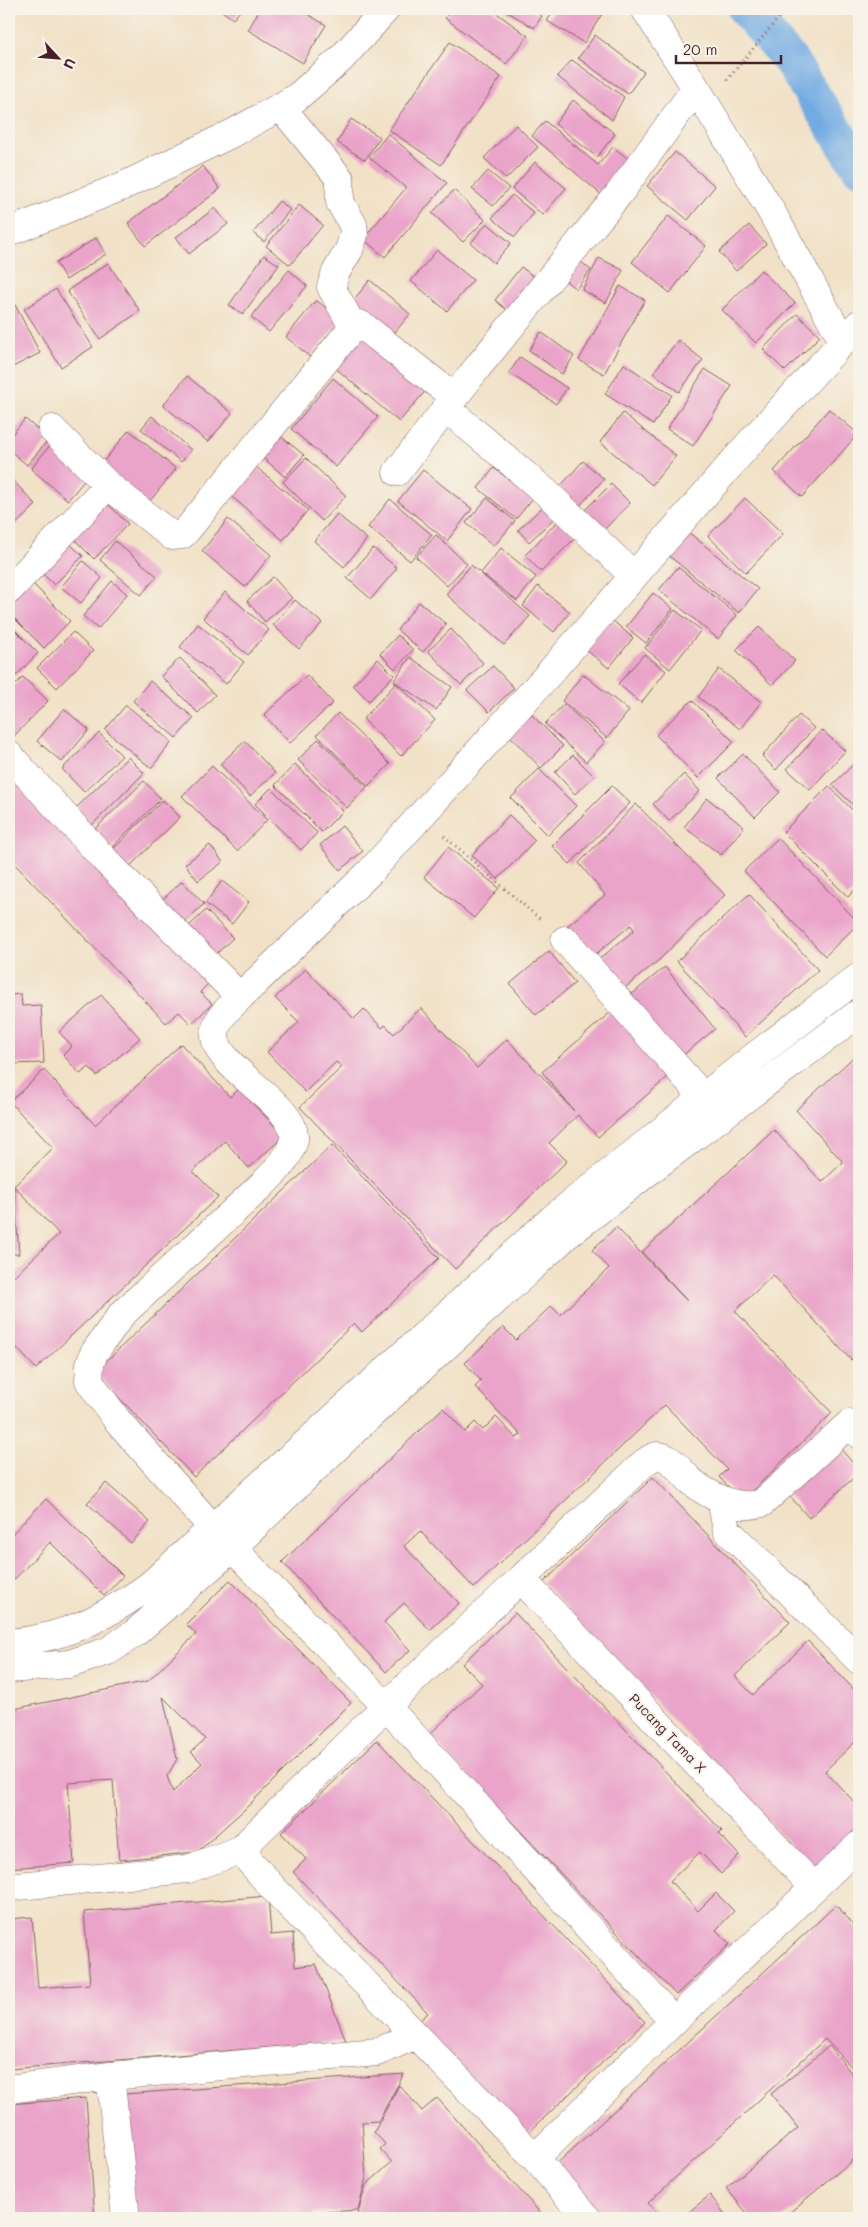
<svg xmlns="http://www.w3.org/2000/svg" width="868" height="2227" viewBox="0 0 868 2227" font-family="Mali,sans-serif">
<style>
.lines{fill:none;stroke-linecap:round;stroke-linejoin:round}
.canal{stroke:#72abe2;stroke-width:36}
.building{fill:#eaa4ca;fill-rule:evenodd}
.street-casing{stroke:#846361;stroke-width:29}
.secondary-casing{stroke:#846361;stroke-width:29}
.path{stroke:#846361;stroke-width:3;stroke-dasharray:1 4;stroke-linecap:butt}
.street{stroke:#fff;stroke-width:28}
.secondary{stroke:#fff;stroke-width:28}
.labels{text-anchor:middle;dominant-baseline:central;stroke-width:4;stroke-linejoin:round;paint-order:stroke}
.street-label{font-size:14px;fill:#4a1f2b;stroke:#f7f3e8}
</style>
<rect width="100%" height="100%" fill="#f7f3e8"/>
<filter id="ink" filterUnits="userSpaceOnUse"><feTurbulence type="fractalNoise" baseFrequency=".02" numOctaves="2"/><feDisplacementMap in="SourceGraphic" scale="10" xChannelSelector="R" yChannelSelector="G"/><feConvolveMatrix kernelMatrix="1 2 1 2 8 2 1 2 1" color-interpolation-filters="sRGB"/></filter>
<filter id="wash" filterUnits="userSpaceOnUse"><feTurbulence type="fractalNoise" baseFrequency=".0096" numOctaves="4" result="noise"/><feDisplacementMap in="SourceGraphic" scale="20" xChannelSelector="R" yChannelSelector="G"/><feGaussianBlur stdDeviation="1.12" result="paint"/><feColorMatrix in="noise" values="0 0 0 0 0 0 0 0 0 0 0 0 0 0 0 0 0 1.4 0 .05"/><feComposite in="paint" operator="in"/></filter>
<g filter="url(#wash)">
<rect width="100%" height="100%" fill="#f1e1c6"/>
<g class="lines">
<path class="canal" d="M 745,9 L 790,60 L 859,167"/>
</g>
<g id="blocks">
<path class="building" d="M 219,9 L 242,9 L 233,19 Z
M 260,9 L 299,9 L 326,25 L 303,63 L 248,30 Z
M 452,9 L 491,9 L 528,36 L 506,64 L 445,18 Z
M 503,9 L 529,9 L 542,16 L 534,28 Z
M 555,9 L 605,9 L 584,43 L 547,21 Z
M 595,35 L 644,72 L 628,94 L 578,58 Z
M 450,42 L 501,77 L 441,165 L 389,130 Z
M 572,60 L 624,97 L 612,120 L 557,76 Z
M 573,100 L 615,134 L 597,157 L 555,124 Z
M 351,119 L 380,137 L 365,160 L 337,142 Z
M 545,121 L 598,165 L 613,147 L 631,161 L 603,196 L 532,136 Z
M 516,125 L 538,147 L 506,179 L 484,158 Z
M 388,134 L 447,183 L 385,257 L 363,239 L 406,188 L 369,157 Z
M 675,152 L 715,186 L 688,220 L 647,186 Z
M 535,162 L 566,188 L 543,215 L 512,189 Z
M 203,166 L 220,189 L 145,246 L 128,223 Z
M 488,171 L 509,188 L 493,206 L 472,189 Z
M 454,190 L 485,220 L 463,242 L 432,213 Z
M 512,195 L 534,213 L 515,237 L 492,218 Z
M 279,201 L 290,210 L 264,242 L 253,233 Z
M 299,205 L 323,225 L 290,265 L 266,246 Z
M 215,208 L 228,224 L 189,254 L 176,237 Z
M 668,216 L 706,246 L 670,293 L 632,262 Z
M 487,223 L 511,243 L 494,263 L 471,243 Z
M 749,225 L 766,244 L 736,271 L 719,252 Z
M 96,238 L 106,254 L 66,280 L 56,263 Z
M 437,250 L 473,280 L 447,311 L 411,281 Z
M 264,255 L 279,265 L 243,314 L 229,305 Z
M 576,258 L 591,270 L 576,289 L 561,277 Z
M 599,258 L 623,270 L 606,303 L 582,290 Z
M 108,263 L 140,311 L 100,339 L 67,291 Z
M 521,267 L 541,282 L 514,316 L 495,300 Z
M 289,270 L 307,286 L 269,332 L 251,317 Z
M 761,270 L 795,303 L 756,343 L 722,310 Z
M 370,280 L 410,314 L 391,337 L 350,304 Z
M 620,286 L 645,300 L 604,374 L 579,360 Z
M 56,289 L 93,347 L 61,367 L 24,309 Z
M 316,300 L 341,320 L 310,357 L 286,337 Z
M 13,301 L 40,353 L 9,369 L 9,303 Z
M 797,314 L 820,336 L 785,371 L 763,349 Z
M 362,332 L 428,388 L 399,422 L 333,366 Z
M 541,332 L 574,356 L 562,374 L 529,350 Z
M 678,340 L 703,360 L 679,392 L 653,373 Z
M 520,357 L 567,388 L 556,404 L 509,373 Z
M 624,364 L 672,395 L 653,425 L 605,394 Z
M 705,369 L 732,386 L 693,446 L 667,429 Z
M 187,376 L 232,413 L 208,442 L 163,405 Z
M 333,378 L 378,417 L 336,467 L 291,429 Z
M 829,409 L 858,434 L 802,497 L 774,471 Z
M 623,413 L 676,456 L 652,485 L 600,442 Z
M 152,416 L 191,450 L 181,462 L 141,429 Z
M 25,419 L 49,439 L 27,465 L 9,450 L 9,438 Z
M 129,430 L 176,469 L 145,507 L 99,467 Z
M 278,434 L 304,455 L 285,477 L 261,456 Z
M 51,444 L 89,475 L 68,500 L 31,469 Z
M 306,458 L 346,496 L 322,521 L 283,482 Z
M 583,461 L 604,479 L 577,509 L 557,490 Z
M 256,467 L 308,510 L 283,540 L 232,497 Z
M 494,468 L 533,498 L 516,519 L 478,488 Z
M 423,470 L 472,509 L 447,541 L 398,501 Z
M 9,476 L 36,505 L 10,530 L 9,528 Z
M 611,484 L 630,503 L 599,535 L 580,515 Z
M 102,498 L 128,524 L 94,559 L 68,533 Z
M 487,498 L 515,521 L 494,546 L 466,523 Z
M 552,498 L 563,510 L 529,542 L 518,530 Z
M 745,498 L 783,534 L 746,573 L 708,536 Z
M 390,499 L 432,535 L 410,561 L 368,527 Z
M 337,514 L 367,539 L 344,567 L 314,541 Z
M 228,519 L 271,555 L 245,587 L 202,551 Z
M 560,519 L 577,536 L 541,572 L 525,555 Z
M 687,531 L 758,589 L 739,613 L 668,555 Z
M 436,535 L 467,564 L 447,586 L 416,557 Z
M 64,538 L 83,556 L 54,585 L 36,567 Z
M 115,541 L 157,576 L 141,595 L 100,560 Z
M 373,548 L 397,568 L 371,599 L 347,578 Z
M 501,548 L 536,577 L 517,601 L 481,573 Z
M 83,561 L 102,578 L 81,603 L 61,587 Z
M 471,565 L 530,616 L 504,645 L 446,594 Z
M 678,567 L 737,615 L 718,639 L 659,590 Z
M 273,577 L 292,598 L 265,622 L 247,601 Z
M 28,579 L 70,621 L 44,648 L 9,613 L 9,598 Z
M 112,581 L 127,594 L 98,629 L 83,616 Z
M 538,586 L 570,612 L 554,632 L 523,606 Z
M 225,592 L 269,630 L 248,655 L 203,618 Z
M 653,593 L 673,609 L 646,643 L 626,627 Z
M 295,600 L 322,623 L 299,649 L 273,625 Z
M 419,602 L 446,624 L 423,652 L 397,630 Z
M 675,610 L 701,630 L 670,669 L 645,648 Z
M 611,619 L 633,638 L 609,668 L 586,650 Z
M 9,624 L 38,653 L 16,676 L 9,669 Z
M 198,624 L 244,662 L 226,684 L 180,647 Z
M 759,627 L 795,661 L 772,685 L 736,650 Z
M 451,629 L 483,663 L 461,685 L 428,651 Z
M 73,632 L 93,651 L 57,688 L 37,668 Z
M 398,635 L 413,650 L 395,669 L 380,654 Z
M 644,654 L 666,671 L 641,703 L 618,684 Z
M 410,657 L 452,687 L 436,710 L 394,681 Z
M 180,658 L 215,695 L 198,713 L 161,676 Z
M 378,659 L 394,675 L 369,701 L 353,685 Z
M 493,666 L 514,688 L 489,712 L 467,690 Z
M 719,669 L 761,702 L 740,729 L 698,697 Z
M 583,674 L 629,711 L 607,738 L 562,701 Z
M 307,675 L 333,703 L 290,743 L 264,715 Z
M 23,677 L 48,701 L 12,738 L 9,735 L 9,691 Z
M 150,681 L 194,718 L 176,738 L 133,701 Z
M 396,683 L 435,720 L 401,756 L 363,719 Z
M 692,700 L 734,742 L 698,778 L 656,735 Z
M 564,704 L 605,742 L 586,762 L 545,724 Z
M 126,705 L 172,742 L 151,768 L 105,730 Z
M 64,709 L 89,730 L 62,762 L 37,741 Z
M 338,713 L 390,764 L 368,786 L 317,735 Z
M 530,713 L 563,746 L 541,768 L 508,734 Z
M 799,715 L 814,728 L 776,770 L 762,756 Z
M 822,730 L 845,751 L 810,790 L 787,769 Z
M 99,733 L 122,756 L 84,792 L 62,769 Z
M 318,739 L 367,787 L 347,808 L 298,760 Z
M 245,741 L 275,773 L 250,796 L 220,764 Z
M 743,754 L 780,792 L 755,817 L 718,778 Z
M 573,755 L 594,776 L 575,794 L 555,772 Z
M 128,757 L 144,773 L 91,826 L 75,809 Z
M 859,759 L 859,810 L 832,785 Z
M 295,764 L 343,811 L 322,832 L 275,785 Z
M 212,766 L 267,820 L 237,851 L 182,796 Z
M 9,768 L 211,981 L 200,992 L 212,1004 L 191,1024 L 179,1012 L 166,1023 L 9,858 Z
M 539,769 L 576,806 L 548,835 L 511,798 Z
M 684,774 L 700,791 L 669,821 L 653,804 Z
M 144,781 L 161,799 L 112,847 L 95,829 Z
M 612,786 L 630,803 L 570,864 L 552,846 Z
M 829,786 L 859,817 L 859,885 L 848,897 L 783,832 Z
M 271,788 L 317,833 L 301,850 L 255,804 Z
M 707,798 L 744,827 L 721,855 L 684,827 Z
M 163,800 L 180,817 L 128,868 L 111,851 Z
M 636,804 L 725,895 L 659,960 L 620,992 L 596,962 L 634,930 L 631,925 L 591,958 L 566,927 L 605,895 L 579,863 Z
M 509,815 L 535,840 L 498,879 L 472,855 Z
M 342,826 L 363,851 L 340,870 L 320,845 Z
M 778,838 L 859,923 L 825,956 L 744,871 Z
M 210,845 L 223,862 L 198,881 L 185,864 Z
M 448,847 L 499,888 L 474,918 L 424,877 Z
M 182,881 L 204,904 L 178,928 L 157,905 Z
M 222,881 L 249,902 L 232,924 L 205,903 Z
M 749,894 L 818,970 L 745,1037 L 677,961 Z
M 206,910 L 233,938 L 215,955 L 188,927 Z
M 549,951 L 575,983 L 536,1015 L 510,984 Z
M 665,967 L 715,1029 L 676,1061 L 626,999 Z
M 306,969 L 354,1019 L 364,1009 L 382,1028 L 385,1025 L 394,1034 L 421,1008 L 477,1068 L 507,1039 L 574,1111 L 542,1072 L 613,1010 L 669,1076 L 598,1137 L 578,1115 L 549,1143 L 567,1161 L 455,1269 L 300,1107 L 342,1067 L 336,1062 L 305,1092 L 267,1052 L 299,1022 L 275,998 Z
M 21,994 L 22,1006 L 41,1005 L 44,1063 L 9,1064 L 9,995 Z
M 101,995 L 140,1038 L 97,1076 L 89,1067 L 80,1074 L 63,1055 L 72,1046 L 59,1032 Z
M 181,1044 L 230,1097 L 239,1089 L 284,1136 L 249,1168 L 225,1141 L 193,1171 L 218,1197 L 36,1369 L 9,1339 L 9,1272 L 13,1277 L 59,1234 L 14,1186 L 53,1148 L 10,1102 L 44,1070 L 95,1125 Z
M 859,1052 L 859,1352 L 851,1360 L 773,1275 L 735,1311 L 832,1413 L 742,1501 L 719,1477 L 727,1469 L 665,1405 L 474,1588 L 420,1531 L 404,1546 L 459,1603 L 430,1630 L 404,1603 L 384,1622 L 410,1650 L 386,1672 L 282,1562 L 443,1408 L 465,1432 L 475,1422 L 483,1430 L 496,1417 L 516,1438 L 521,1435 L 475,1387 L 481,1381 L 465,1363 L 503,1327 L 516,1340 L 551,1306 L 560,1315 L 609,1268 L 592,1250 L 616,1227 L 688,1302 L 642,1252 L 774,1130 L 822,1182 L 843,1162 L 796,1110 Z
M 332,1145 L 439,1258 L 362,1332 L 354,1323 L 194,1477 L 95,1372 Z
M 14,1187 L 19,1254 L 9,1254 L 9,1188 Z
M 839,1447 L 859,1470 L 859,1473 L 809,1518 L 788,1494 Z
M 653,1477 L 790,1622 L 735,1676 L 753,1695 L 808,1641 L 859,1695 L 859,1738 L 825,1771 L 859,1807 L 859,1826 L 814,1869 L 543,1583 Z
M 106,1483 L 150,1522 L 131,1543 L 87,1503 Z
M 46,1499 L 123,1576 L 104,1596 L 50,1542 L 9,1585 L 9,1537 Z
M 230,1580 L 351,1703 L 246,1808 L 197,1852 L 119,1860 L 113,1780 L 68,1783 L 74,1863 L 9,1868 L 9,1710 L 148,1681 L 196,1634 L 186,1624 ZM 163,1697 L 205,1739 L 191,1752 L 202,1763 L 173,1792 L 167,1776 L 177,1759 Z
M 515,1613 L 722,1831 L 719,1834 L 739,1855 L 721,1874 L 700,1852 L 670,1881 L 698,1911 L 716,1893 L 734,1911 L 716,1930 L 730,1944 L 676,1995 L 429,1735 L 482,1684 L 462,1664 Z
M 377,1740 L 645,2022 L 523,2138 L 415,2025 L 428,2013 L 293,1872 L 306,1859 L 281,1833 Z
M 268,1896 L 271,1935 L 293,1933 L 295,1967 L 316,1964 L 346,2041 L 9,2069 L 9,1919 L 32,1917 L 38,1988 L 90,1984 L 84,1912 Z
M 836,1905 L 859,1931 L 859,2075 L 825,2039 L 648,2203 L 662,2218 L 593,2218 L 549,2171 Z
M 829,2046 L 859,2082 L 859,2155 L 783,2218 L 751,2218 L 726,2188 L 798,2128 L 771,2094 Z
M 404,2074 L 378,2121 L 362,2122 L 366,2178 L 358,2210 L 313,2213 L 314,2218 L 133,2218 L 125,2094 Z
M 399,2085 L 422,2111 L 437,2098 L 545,2218 L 356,2218 L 366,2185 L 392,2162 L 380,2149 L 385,2144 L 374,2132 Z
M 86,2098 L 95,2218 L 9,2218 L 9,2104 Z
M 710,2195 L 728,2218 L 681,2218 Z"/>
</g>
</g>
<g filter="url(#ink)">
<use href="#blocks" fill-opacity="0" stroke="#846361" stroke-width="1"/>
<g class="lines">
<defs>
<path id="street" d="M 645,9 L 696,88 L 771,211 L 843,341
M 281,107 L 340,179 L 340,202 L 353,225 L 354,235 L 349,250 L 336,272 L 331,287 L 353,327
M 9,232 L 123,186 L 235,132 L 296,98 L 341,59 L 386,9
M 446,408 L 548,494 L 634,576
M 52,429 L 108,485 L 172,536 L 182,535 L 187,530 L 353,327 L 359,324 L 363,326 L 454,397
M 397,472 L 477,368 L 618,195 L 696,88
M 9,590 L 108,485
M 9,755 L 106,861 L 240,997 L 370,872 L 545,678 L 747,446 L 859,324
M 565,940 L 720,1116
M 240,997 C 230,1007 215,1019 215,1035 C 214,1068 299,1106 294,1139 C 290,1158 275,1172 261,1186 L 121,1315 L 94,1353 L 90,1364 L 89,1381 L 117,1420 L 212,1527 L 386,1706 L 674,2021
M 721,1499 L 727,1530 L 859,1660
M 521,1579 L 814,1887
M 240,1850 L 273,1888 L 535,2158 L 587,2218
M 9,1887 L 188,1869 L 240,1850 L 386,1706 L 644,1463 C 648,1460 653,1456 658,1456 C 671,1456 682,1473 691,1481 C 709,1496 738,1511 762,1503 L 849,1424 L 859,1434
M 110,2076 L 126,2218
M 9,2089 L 110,2076 L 377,2052 L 416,2035
M 535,2158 L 674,2021 L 859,1845"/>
<path id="secondary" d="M 9,1643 C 66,1638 103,1618 149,1586 L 552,1219 L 755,1056 L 859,977
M 9,1669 L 69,1664 L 108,1651 L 135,1633 L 232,1548 L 362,1423 L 566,1236 L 657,1165 L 859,1013"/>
</defs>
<use href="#street" class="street-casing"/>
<use href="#secondary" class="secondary-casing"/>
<path class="path" d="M 727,80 L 786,9
M 444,836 L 541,920"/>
<use href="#street" class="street"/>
<use href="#secondary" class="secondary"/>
</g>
</g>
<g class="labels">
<g class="street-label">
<text transform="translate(668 1733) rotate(46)">Pucang Tama X</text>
</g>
</g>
<rect width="868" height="2227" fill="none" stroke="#f7f3e8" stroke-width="30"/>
<g transform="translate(58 58) rotate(116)" stroke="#f7f3e8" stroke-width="4" paint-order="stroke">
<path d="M0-4L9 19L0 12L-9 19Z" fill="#4a1f2b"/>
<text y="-8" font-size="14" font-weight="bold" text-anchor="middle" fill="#4a1f2b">U</text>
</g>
<path d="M676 55v8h105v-8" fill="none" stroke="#4a1f2b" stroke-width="2.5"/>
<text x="683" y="55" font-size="15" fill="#4a1f2b" stroke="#f7f3e8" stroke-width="4" paint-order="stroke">20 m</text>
</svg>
